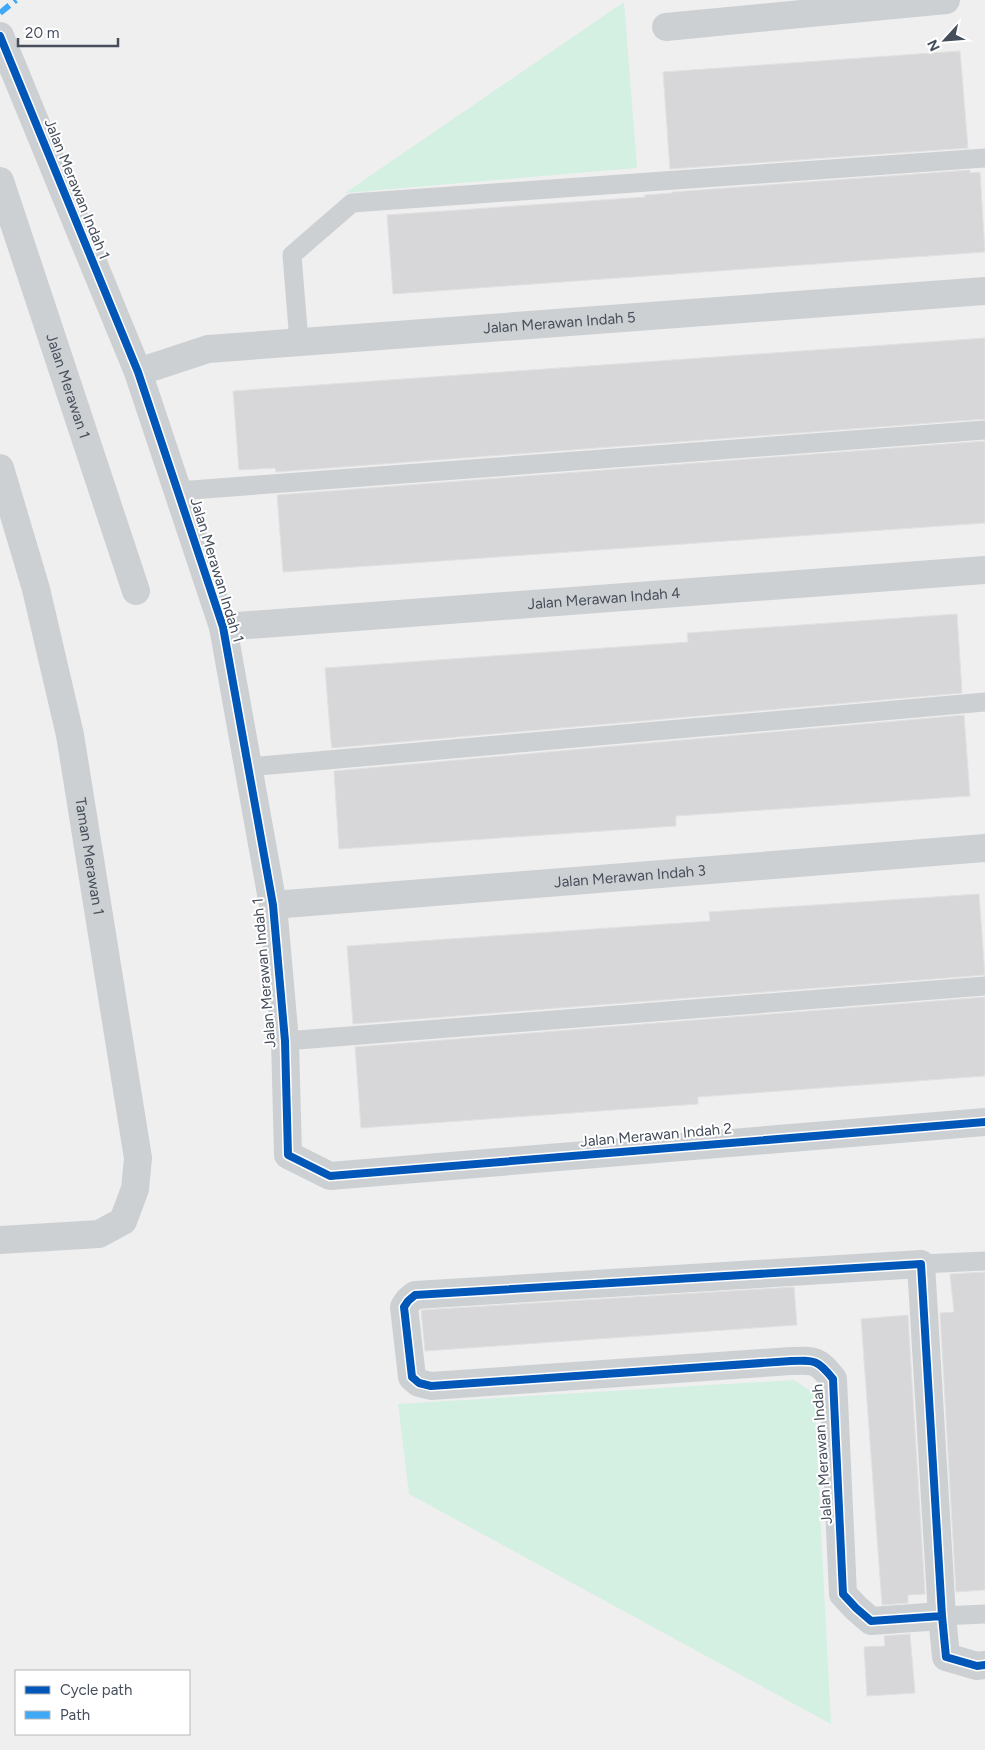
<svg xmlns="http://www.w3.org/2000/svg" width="985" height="1750" viewBox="0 0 985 1750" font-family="Figtree,sans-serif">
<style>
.green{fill:#d3f0e2}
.building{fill:#d7d7d9;stroke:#e1e1e2}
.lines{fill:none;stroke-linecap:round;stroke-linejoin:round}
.service{stroke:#cdd0d3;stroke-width:19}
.minor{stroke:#cdd0d3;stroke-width:28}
.quiet{stroke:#3fa9f5;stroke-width:6;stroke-dasharray:12 6;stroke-linecap:butt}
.cycleway-casing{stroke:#fff;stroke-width:11}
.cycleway{stroke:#0057b8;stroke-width:8}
.labels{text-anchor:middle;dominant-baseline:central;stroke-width:4;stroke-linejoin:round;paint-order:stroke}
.street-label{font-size:15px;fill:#464e5c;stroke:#fff}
</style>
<rect width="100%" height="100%" fill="#f0efef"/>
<path class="green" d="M 624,2 L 637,168 L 345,193 Z
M 794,1380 L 814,1393 L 831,1724 L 409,1494 L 398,1404 Z"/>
<path class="building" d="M 960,51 L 968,148 L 670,169 L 663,72 Z
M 970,170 L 970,173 L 980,172 L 985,252 L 393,294 L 387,215 L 645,197 L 645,195 L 672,193 L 672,192 Z
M 985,338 L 985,419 L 276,472 L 275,468 L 239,470 L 233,391 Z
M 985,441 L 985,523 L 283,572 L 277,495 Z
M 957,614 L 962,693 L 332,748 L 331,742 L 325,668 L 688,642 L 687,633 Z
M 964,715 L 970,796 L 676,816 L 676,826 L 339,849 L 334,771 Z
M 979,894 L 985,975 L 353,1024 L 347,946 L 710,921 L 709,912 Z
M 985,997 L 985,1076 L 698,1097 L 698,1104 L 361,1128 L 355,1047 Z
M 985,1272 L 985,1590 L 956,1592 L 940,1313 L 954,1312 L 950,1274 Z
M 794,1287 L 797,1325 L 425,1351 L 421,1310 Z
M 908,1315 L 925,1594 L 908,1595 L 908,1603 L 882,1605 L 861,1319 Z
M 910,1634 L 915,1693 L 867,1696 L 864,1647 L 885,1646 L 884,1636 Z"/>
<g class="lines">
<path class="service" d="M 299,342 L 292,255 L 352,203 L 985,158
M 178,491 L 985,430
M 248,767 L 985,702
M 285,1041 L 985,986
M 921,1264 L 985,1261
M 942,1616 L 985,1614"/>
<g class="minor">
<path d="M 666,27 L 946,0"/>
<path d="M 0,36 L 138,372 L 223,627 L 273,905 L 285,1041 L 288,1155 L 330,1176 L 985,1122"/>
<path id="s1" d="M 0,181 L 136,591"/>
<path id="s2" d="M 138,372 L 208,349 L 985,291"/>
<path id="s3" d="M 0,468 L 36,589 L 70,735 L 138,1158 L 135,1189 L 123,1221 L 99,1234 L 0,1240"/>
<path id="s4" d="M 223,627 L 985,570"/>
<path id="s5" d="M 273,905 L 985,848"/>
<path d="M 942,1616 L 921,1264 L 415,1295 L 408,1301 L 404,1307 L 412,1377 L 419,1383 L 431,1386 L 791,1361 C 815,1360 818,1360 833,1379 L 843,1594 L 856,1608 L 871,1621 L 942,1616 L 946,1657 L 977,1666 L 985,1665"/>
</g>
<path class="quiet" d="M 0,13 L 16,0"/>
<defs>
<path id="cycleway" d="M 0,36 L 138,372 L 223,627 L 273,905 L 285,1041 L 288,1155 L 330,1176 L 985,1122
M 942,1616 L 921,1264 L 415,1295 L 408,1301 L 404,1307 L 412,1377 L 419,1383 L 431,1386 L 791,1361 C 815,1360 818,1360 833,1379 L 843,1594 L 856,1608 L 871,1621 L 942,1616 L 946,1657 L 977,1666 L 985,1665"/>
</defs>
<use href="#cycleway" class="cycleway-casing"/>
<use href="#cycleway" class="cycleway"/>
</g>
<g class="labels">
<g class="street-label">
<text transform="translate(77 189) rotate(68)">Jalan Merawan Indah 1</text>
<text stroke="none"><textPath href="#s2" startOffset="426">Jalan Merawan Indah 5</textPath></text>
<text stroke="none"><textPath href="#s1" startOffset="216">Jalan Merawan 1</textPath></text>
<text transform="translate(217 570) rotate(73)">Jalan Merawan Indah 1</text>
<text stroke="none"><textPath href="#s4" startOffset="382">Jalan Merawan Indah 4</textPath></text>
<text stroke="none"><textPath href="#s3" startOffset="399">Taman Merawan 1</textPath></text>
<text stroke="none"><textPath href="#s5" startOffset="358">Jalan Merawan Indah 3</textPath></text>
<text transform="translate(264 973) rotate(-95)">Jalan Merawan Indah 1</text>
<text transform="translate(656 1135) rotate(-5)">Jalan Merawan Indah 2</text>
<text transform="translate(822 1454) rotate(-94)">Jalan Merawan Indah</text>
</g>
</g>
<rect x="15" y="1670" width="175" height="65" fill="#ffffff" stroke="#b5b8be"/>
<rect x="25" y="1686" width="25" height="8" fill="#0057b8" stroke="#b5b8be"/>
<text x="60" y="1695" font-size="15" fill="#464e5c">Cycle path</text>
<rect x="25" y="1711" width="25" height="8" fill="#3fa9f5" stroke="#b5b8be"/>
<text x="60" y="1720" font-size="15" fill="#464e5c">Path</text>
<g transform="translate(945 40) rotate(244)" stroke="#ffffff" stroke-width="4" paint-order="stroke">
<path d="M0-4L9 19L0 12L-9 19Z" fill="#464e5c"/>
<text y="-8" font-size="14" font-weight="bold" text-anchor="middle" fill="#464e5c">N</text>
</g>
<path d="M18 38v8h100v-8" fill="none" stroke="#464e5c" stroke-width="2.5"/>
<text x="25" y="38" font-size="15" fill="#464e5c" stroke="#ffffff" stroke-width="4" paint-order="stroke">20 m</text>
</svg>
